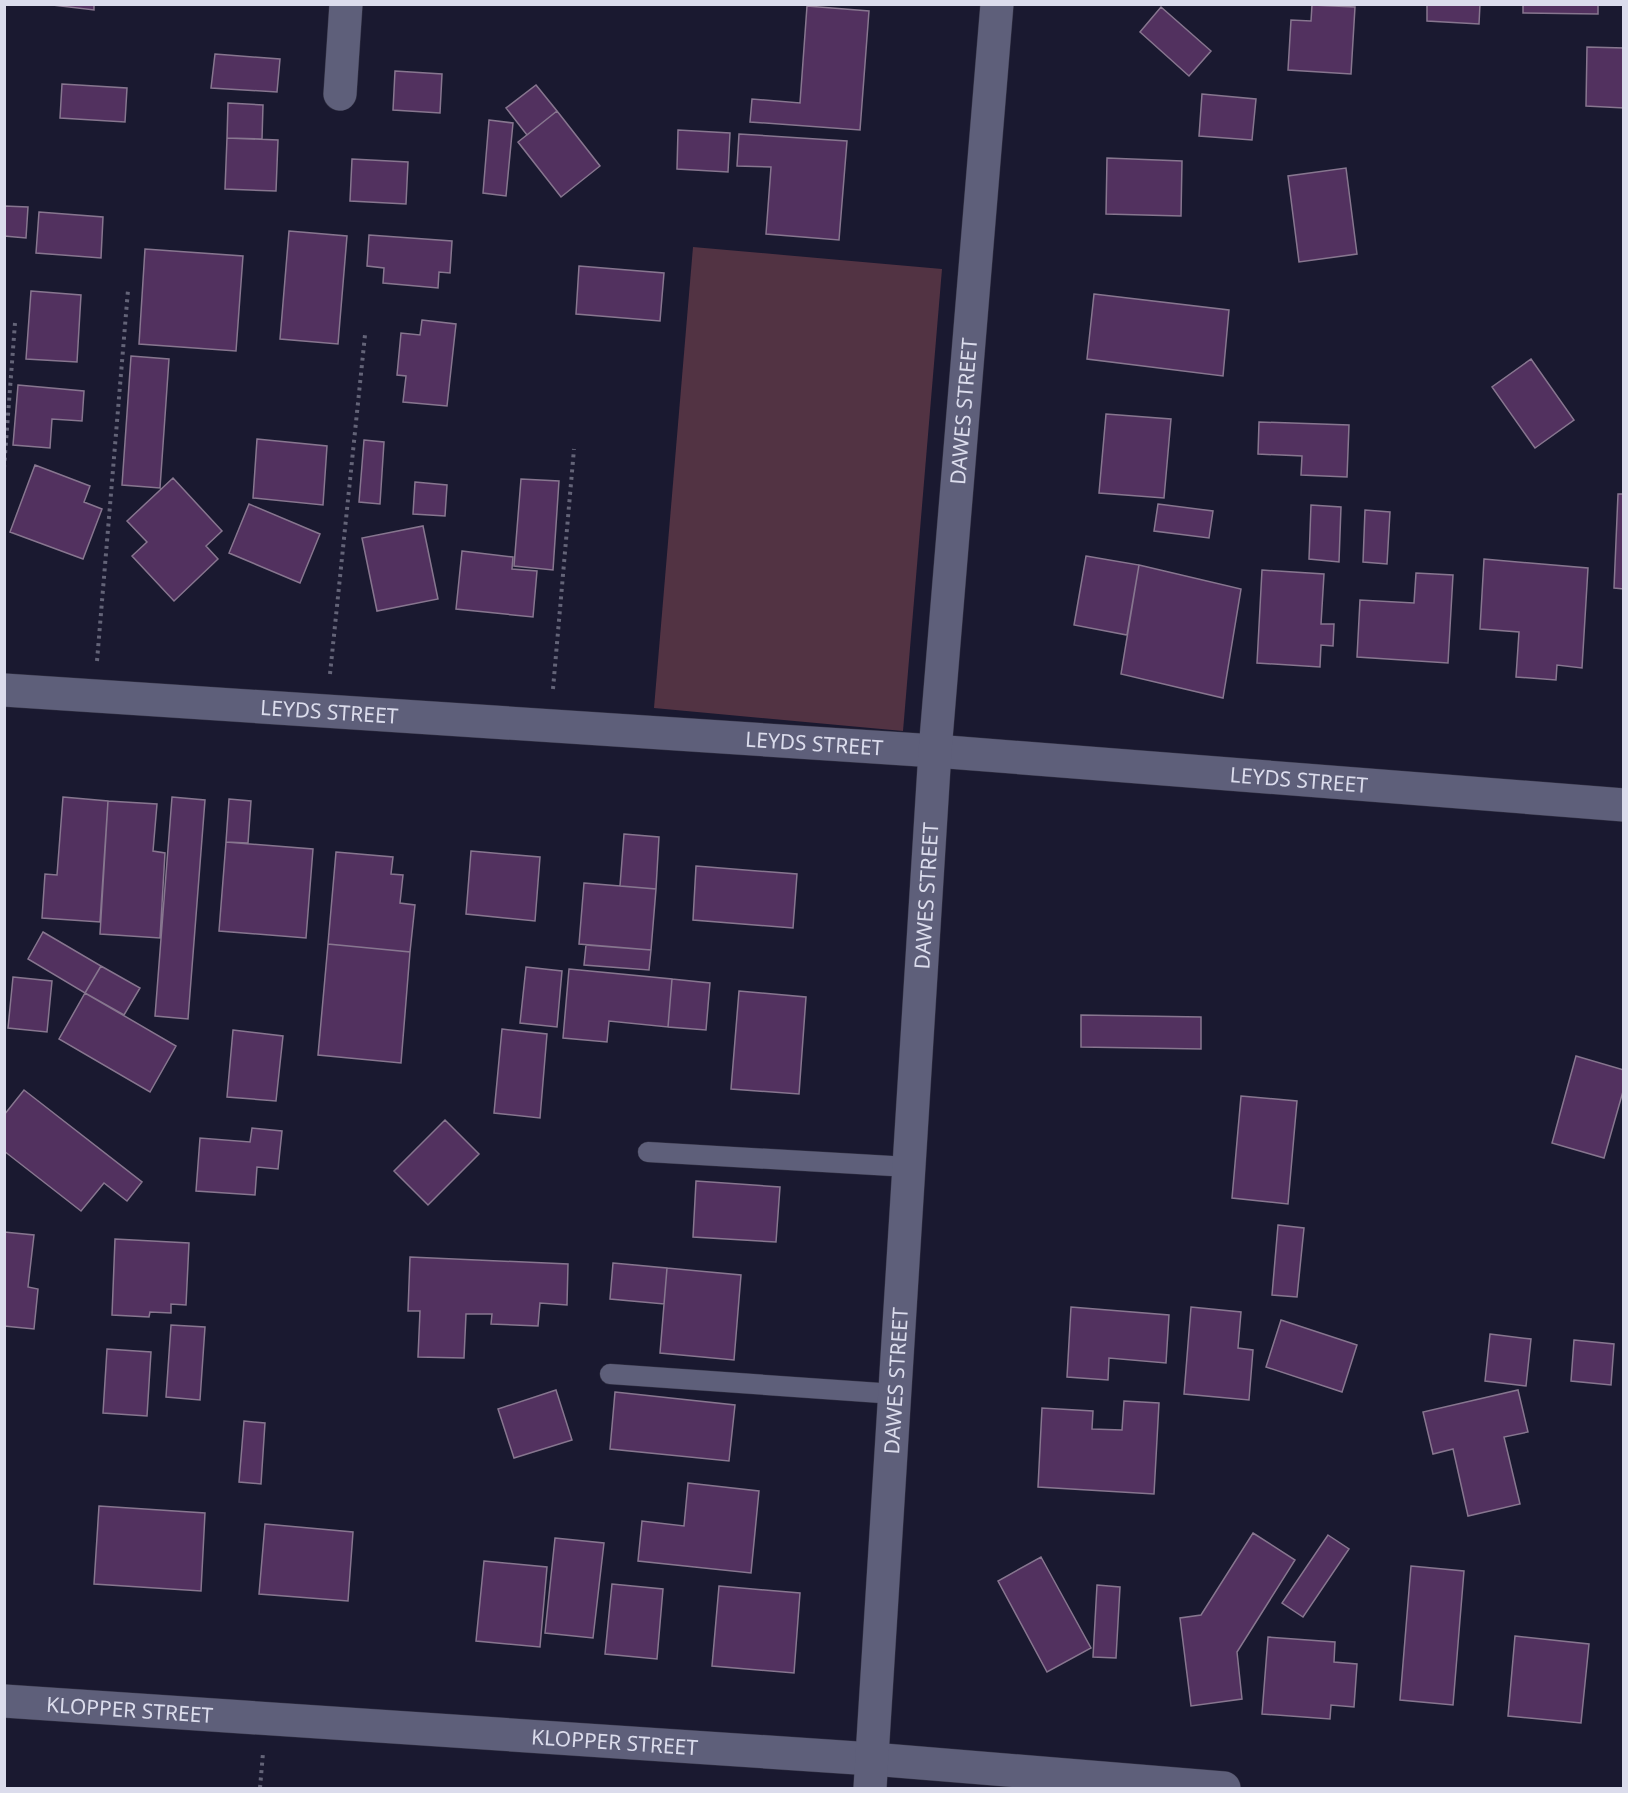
<svg xmlns="http://www.w3.org/2000/svg" width="1628" height="1793" viewBox="0 0 1628 1793" font-family="'Noto Sans',sans-serif">
<style>
.green{fill:#523343}
.building{fill:#52315f;stroke:#87768f;stroke-width:1.5}
.lines{fill:none;stroke-linecap:round;stroke-linejoin:round}
.lane-casing{stroke:#353446;stroke-width:21}
.street-casing{stroke:#353446;stroke-width:34}
.path{stroke:#646478;stroke-width:4;stroke-dasharray:3 4.5;stroke-linecap:butt}
.lane{stroke:#5e5f7a;stroke-width:20}
.street{stroke:#5e5f7a;stroke-width:33}
.labels{text-anchor:middle;dominant-baseline:central;stroke-width:4.5;stroke-linejoin:round;paint-order:stroke}
.street-label{font-size:21px;fill:#dbdcec;stroke:#111026}
</style>
<rect width="100%" height="100%" fill="#1a1930"/>
<path class="green" d="M 693,247 L 942,269 L 903,731 L 654,708 Z"/>
<path class="building" d="M 44,4 L 94,4 L 94,10 Z
M 1427,4 L 1480,4 L 1479,24 L 1427,21 Z
M 1523,4 L 1598,4 L 1598,14 L 1523,13 Z
M 1312,5 L 1355,7 L 1351,74 L 1288,70 L 1291,20 L 1311,21 Z
M 807,6 L 869,11 L 860,130 L 750,122 L 752,99 L 800,103 Z
M 1161,7 L 1211,51 L 1189,76 L 1140,32 Z
M 1587,47 L 1624,48 L 1624,108 L 1586,106 Z
M 215,54 L 280,59 L 277,92 L 211,88 Z
M 395,71 L 442,74 L 440,113 L 393,110 Z
M 62,84 L 127,88 L 125,122 L 60,118 Z
M 536,85 L 557,111 L 527,135 L 506,108 Z
M 1202,94 L 1256,99 L 1252,140 L 1199,136 Z
M 228,103 L 263,105 L 262,139 L 227,138 Z
M 557,111 L 600,166 L 561,197 L 518,142 Z
M 489,120 L 513,123 L 506,196 L 483,193 Z
M 678,130 L 730,133 L 728,172 L 677,169 Z
M 739,134 L 847,141 L 839,240 L 766,234 L 771,167 L 737,166 Z
M 227,138 L 278,140 L 276,191 L 225,189 Z
M 1107,158 L 1182,161 L 1181,216 L 1106,214 Z
M 352,159 L 408,162 L 406,204 L 350,201 Z
M 1346,168 L 1357,254 L 1299,262 L 1288,176 Z
M 4,206 L 28,207 L 26,238 L 4,236 Z
M 39,212 L 103,217 L 101,258 L 36,253 Z
M 289,231 L 347,236 L 338,344 L 280,339 Z
M 369,235 L 452,241 L 450,273 L 439,272 L 438,288 L 383,283 L 384,268 L 367,266 Z
M 145,249 L 243,256 L 236,351 L 139,344 Z
M 579,266 L 664,273 L 660,321 L 576,314 Z
M 31,291 L 81,295 L 77,362 L 26,359 Z
M 1094,294 L 1229,310 L 1223,376 L 1087,359 Z
M 422,320 L 456,324 L 447,406 L 403,402 L 406,376 L 397,375 L 401,333 L 420,335 Z
M 131,356 L 169,359 L 160,488 L 122,485 Z
M 1531,359 L 1574,420 L 1535,448 L 1492,387 Z
M 18,385 L 84,391 L 82,421 L 52,419 L 50,448 L 13,445 Z
M 1106,414 L 1171,419 L 1164,498 L 1099,493 Z
M 1259,422 L 1349,425 L 1347,477 L 1301,475 L 1302,456 L 1258,454 Z
M 257,439 L 327,446 L 323,505 L 253,498 Z
M 364,440 L 384,442 L 380,504 L 359,502 Z
M 35,465 L 90,486 L 84,502 L 102,509 L 83,559 L 10,532 Z
M 173,478 L 222,531 L 206,546 L 218,559 L 174,601 L 132,556 L 147,542 L 127,521 Z
M 521,479 L 559,481 L 553,570 L 514,566 Z
M 415,482 L 447,485 L 445,516 L 413,514 Z
M 1618,494 L 1624,494 L 1624,589 L 1614,588 Z
M 249,504 L 320,534 L 300,583 L 229,553 Z
M 1158,504 L 1213,511 L 1209,538 L 1154,531 Z
M 1311,505 L 1341,507 L 1339,562 L 1309,559 Z
M 1365,510 L 1390,512 L 1387,564 L 1363,562 Z
M 423,526 L 438,599 L 377,611 L 362,538 Z
M 462,551 L 513,557 L 512,569 L 537,571 L 533,617 L 456,609 Z
M 1086,556 L 1139,565 L 1127,635 L 1074,625 Z
M 1484,559 L 1588,568 L 1582,668 L 1557,665 L 1556,680 L 1516,677 L 1519,632 L 1480,629 Z
M 1139,565 L 1241,589 L 1223,698 L 1121,674 Z
M 1262,570 L 1324,574 L 1321,624 L 1334,624 L 1333,646 L 1321,645 L 1320,667 L 1257,663 Z
M 1416,573 L 1453,575 L 1448,663 L 1357,657 L 1360,600 L 1414,603 Z
M 63,797 L 108,801 L 100,922 L 42,918 L 45,874 L 57,875 Z
M 172,797 L 205,800 L 188,1019 L 155,1016 Z
M 229,799 L 251,801 L 248,843 L 226,842 Z
M 108,801 L 157,804 L 153,851 L 165,853 L 160,938 L 100,934 Z
M 624,834 L 659,837 L 656,889 L 620,886 Z
M 226,842 L 313,849 L 306,938 L 219,931 Z
M 471,851 L 540,857 L 535,921 L 466,914 Z
M 336,852 L 393,857 L 391,874 L 403,875 L 400,903 L 415,905 L 410,952 L 328,944 Z
M 696,866 L 797,874 L 793,928 L 693,920 Z
M 584,883 L 656,889 L 651,950 L 579,944 Z
M 43,932 L 101,966 L 85,993 L 28,959 Z
M 328,944 L 410,952 L 401,1063 L 318,1055 Z
M 586,945 L 651,950 L 649,970 L 584,965 Z
M 101,966 L 140,988 L 124,1015 L 85,993 Z
M 526,967 L 562,971 L 557,1027 L 520,1023 Z
M 569,969 L 672,979 L 668,1027 L 609,1021 L 607,1042 L 563,1038 Z
M 13,977 L 52,981 L 47,1032 L 8,1028 Z
M 672,979 L 710,983 L 706,1030 L 668,1027 Z
M 739,991 L 806,997 L 799,1094 L 731,1089 Z
M 85,993 L 176,1046 L 150,1092 L 59,1039 Z
M 1081,1015 L 1201,1017 L 1201,1049 L 1081,1047 Z
M 502,1029 L 547,1034 L 540,1118 L 494,1113 Z
M 233,1030 L 283,1036 L 276,1101 L 227,1097 Z
M 1576,1056 L 1624,1070 L 1624,1088 L 1604,1158 L 1552,1143 Z
M 24,1090 L 142,1182 L 127,1201 L 104,1183 L 81,1211 L 4,1151 L 4,1115 Z
M 1241,1096 L 1297,1101 L 1288,1204 L 1232,1198 Z
M 445,1120 L 479,1154 L 428,1205 L 394,1171 Z
M 252,1128 L 282,1131 L 278,1169 L 257,1167 L 255,1195 L 196,1191 L 200,1138 L 250,1142 Z
M 696,1181 L 780,1187 L 776,1242 L 693,1237 Z
M 1278,1225 L 1304,1228 L 1297,1297 L 1272,1295 Z
M 4,1232 L 34,1235 L 28,1287 L 38,1289 L 34,1329 L 4,1326 Z
M 115,1239 L 189,1243 L 186,1305 L 171,1304 L 171,1313 L 150,1312 L 149,1317 L 112,1315 Z
M 410,1257 L 568,1264 L 567,1305 L 540,1303 L 538,1326 L 491,1324 L 492,1314 L 466,1314 L 464,1358 L 418,1357 L 420,1311 L 408,1311 Z
M 613,1263 L 667,1268 L 664,1304 L 610,1299 Z
M 667,1268 L 741,1275 L 734,1360 L 660,1353 Z
M 1071,1307 L 1169,1315 L 1166,1363 L 1109,1358 L 1108,1380 L 1067,1377 Z
M 1191,1307 L 1241,1312 L 1238,1348 L 1253,1350 L 1249,1400 L 1184,1394 Z
M 1281,1320 L 1357,1345 L 1342,1392 L 1266,1367 Z
M 171,1325 L 205,1327 L 200,1400 L 166,1397 Z
M 1490,1334 L 1531,1339 L 1526,1386 L 1485,1381 Z
M 1574,1340 L 1614,1344 L 1611,1385 L 1571,1381 Z
M 107,1349 L 151,1352 L 147,1416 L 103,1413 Z
M 556,1390 L 572,1440 L 514,1458 L 498,1409 Z
M 1518,1390 L 1528,1432 L 1504,1437 L 1520,1504 L 1468,1516 L 1453,1449 L 1433,1454 L 1423,1412 Z
M 615,1392 L 735,1405 L 729,1461 L 610,1449 Z
M 1124,1401 L 1159,1403 L 1154,1494 L 1038,1487 L 1042,1408 L 1093,1411 L 1092,1429 L 1122,1430 Z
M 244,1421 L 265,1423 L 261,1484 L 239,1482 Z
M 688,1483 L 759,1491 L 751,1573 L 638,1561 L 642,1521 L 684,1526 Z
M 99,1506 L 205,1513 L 201,1591 L 94,1584 Z
M 265,1524 L 353,1532 L 348,1601 L 259,1594 Z
M 1253,1533 L 1295,1560 L 1237,1652 L 1242,1699 L 1191,1706 L 1180,1618 L 1201,1615 Z
M 1328,1535 L 1349,1549 L 1303,1617 L 1282,1603 Z
M 555,1538 L 604,1543 L 593,1638 L 545,1633 Z
M 1041,1557 L 1091,1648 L 1047,1672 L 998,1581 Z
M 484,1561 L 547,1567 L 540,1647 L 476,1641 Z
M 1411,1566 L 1464,1571 L 1453,1705 L 1400,1700 Z
M 612,1584 L 663,1589 L 657,1659 L 605,1654 Z
M 1097,1585 L 1120,1587 L 1116,1658 L 1093,1657 Z
M 719,1586 L 800,1593 L 794,1673 L 712,1666 Z
M 1515,1636 L 1589,1644 L 1581,1723 L 1508,1716 Z
M 1268,1637 L 1335,1642 L 1334,1662 L 1357,1664 L 1354,1707 L 1331,1705 L 1330,1719 L 1262,1714 Z"/>
<g class="lines">
<defs>
<path id="lane" d="M 648,1152 L 909,1167
M 610,1374 L 895,1394"/>
<g id="street">
<path d="M 340,94 L 346,4"/>
<path id="s1" d="M 4,690 L 935,751 L 1624,805"/>
<path id="s2" d="M 4,1701 L 872,1759 L 1224,1788"/>
<path id="s3" d="M 870,1788 L 935,751 L 997,4"/>
</g>
</defs>
<use href="#lane" class="lane-casing"/>
<use href="#street" class="street-casing"/>
<path class="path" d="M 4,468 L 15,323
M 97,661 L 128,290
M 330,674 L 365,335
M 553,689 L 574,449
M 260,1788 L 263,1753"/>
<use href="#lane" class="lane"/>
<use href="#street" class="street"/>
</g>
<g class="labels">
<g class="street-label">
<text stroke="none"><textPath href="#s3" startOffset="1380">DAWES STREET</textPath></text>
<text stroke="none"><textPath href="#s1" startOffset="326">LEYDS STREET</textPath></text>
<text stroke="none"><textPath href="#s1" startOffset="812">LEYDS STREET</textPath></text>
<text stroke="none"><textPath href="#s1" startOffset="1298">LEYDS STREET</textPath></text>
<text stroke="none"><textPath href="#s3" startOffset="894">DAWES STREET</textPath></text>
<text stroke="none"><textPath href="#s3" startOffset="408">DAWES STREET</textPath></text>
<text stroke="none"><textPath href="#s2" startOffset="126">KLOPPER STREET</textPath></text>
<text stroke="none"><textPath href="#s2" startOffset="612">KLOPPER STREET</textPath></text>
</g>
</g>
<rect width="1628" height="1793" fill="none" stroke="#dbdcec" stroke-width="12"/>
</svg>
